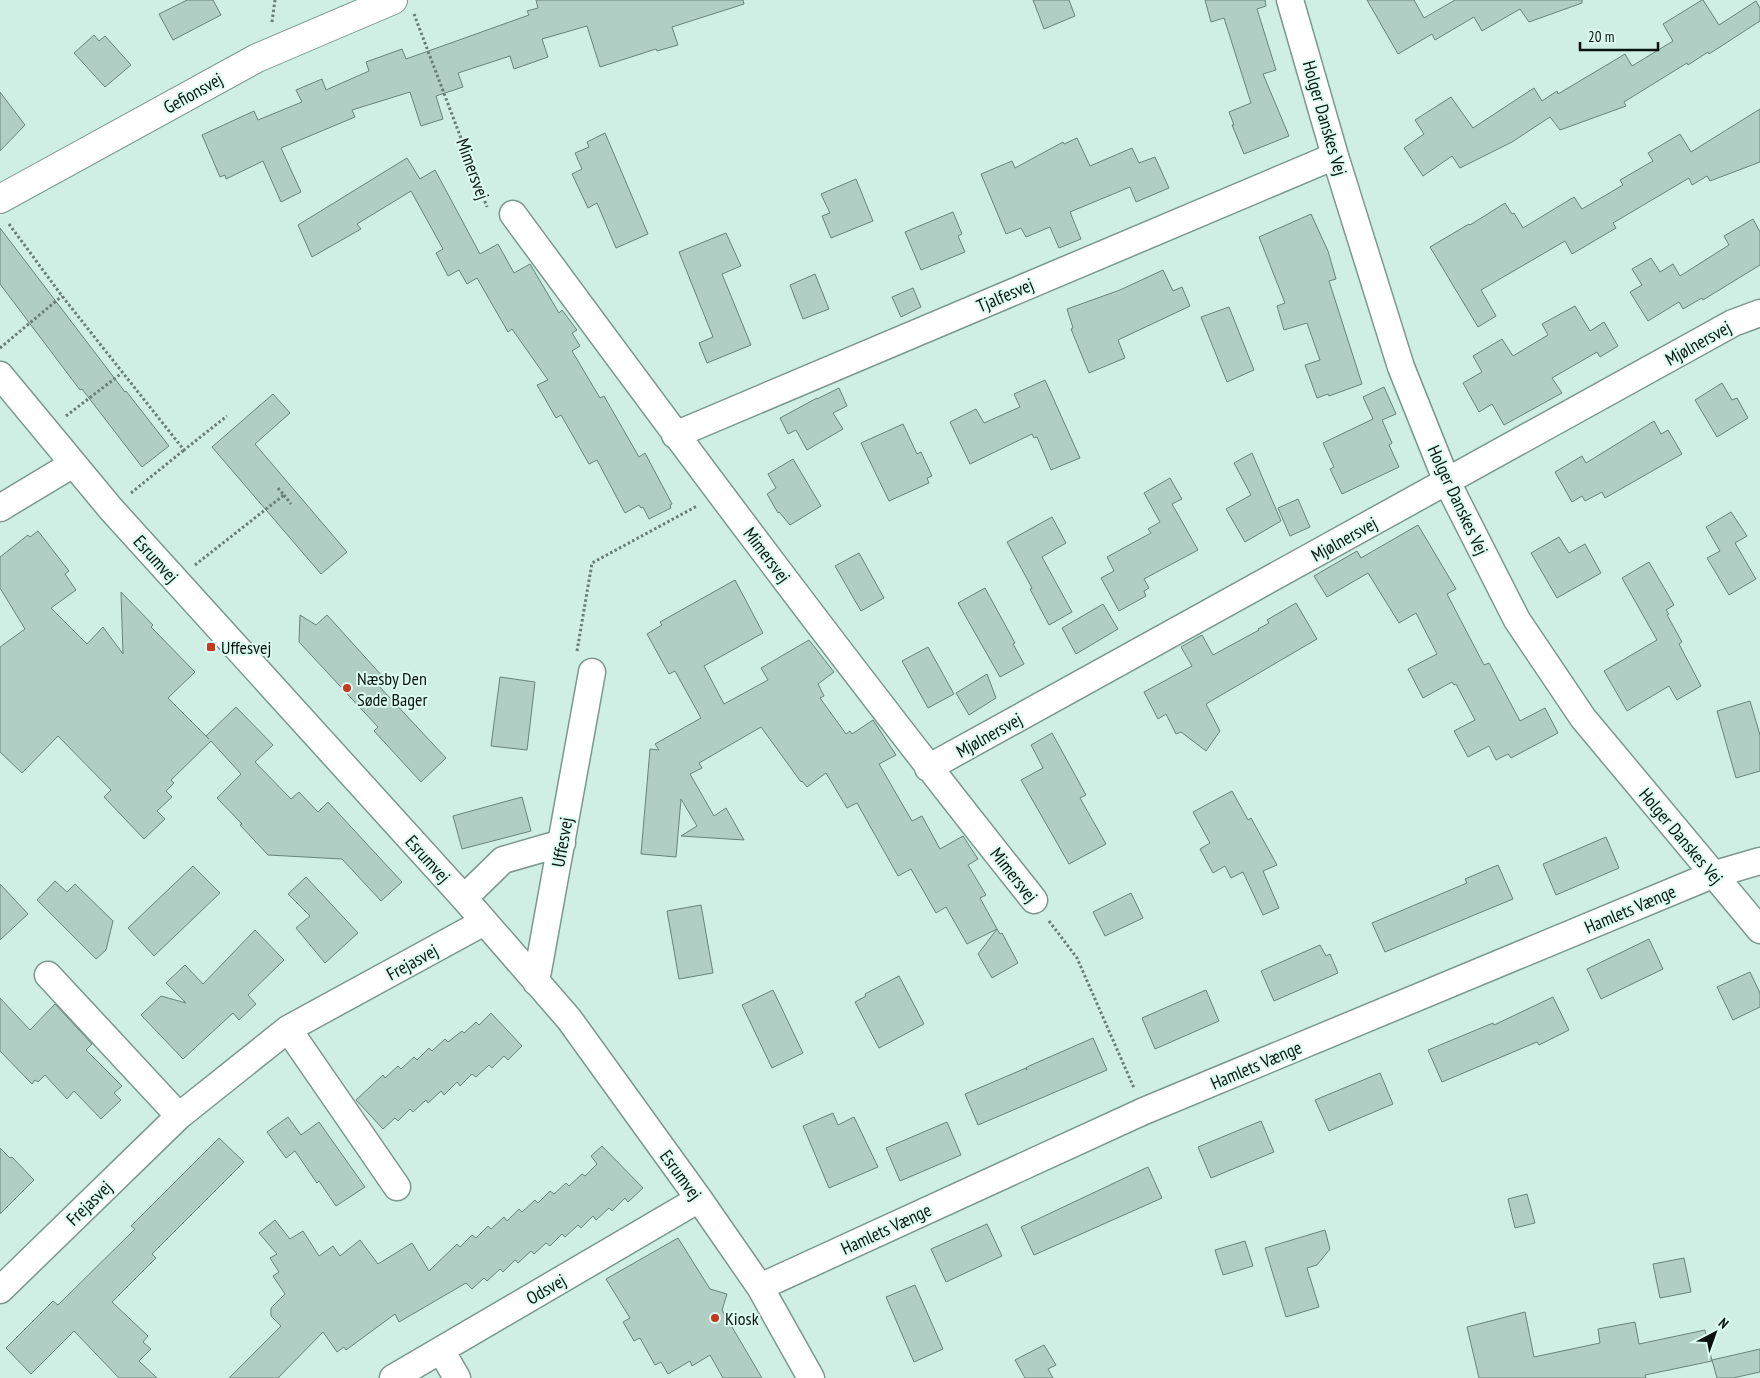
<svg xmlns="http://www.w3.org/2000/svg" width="1760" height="1378" viewBox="0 0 1760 1378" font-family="'PT Sans Narrow',sans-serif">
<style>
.building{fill:#b0cec4;stroke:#67847a}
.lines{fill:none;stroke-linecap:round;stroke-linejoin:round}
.minor-casing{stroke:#7b988e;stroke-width:29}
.major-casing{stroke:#7b988e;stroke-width:30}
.path{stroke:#697d77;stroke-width:3;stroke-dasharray:2.5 2.5;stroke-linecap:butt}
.minor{stroke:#fff;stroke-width:26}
.major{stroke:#fff;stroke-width:28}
.poi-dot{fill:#c4391f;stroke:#dcfcf1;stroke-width:2}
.labels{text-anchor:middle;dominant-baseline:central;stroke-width:4;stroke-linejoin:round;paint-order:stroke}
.street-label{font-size:18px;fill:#091411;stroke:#dcfcf1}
.poi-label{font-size:18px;fill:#091411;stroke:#dcfcf1;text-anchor:start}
</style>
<rect width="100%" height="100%" fill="#cfeee4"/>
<path class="building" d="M 187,0 L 213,0 L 221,15 L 173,40 L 159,14 Z
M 536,0 L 743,0 L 744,4 L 672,27 L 678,45 L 657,51 L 656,49 L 600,67 L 587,26 L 542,39 L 548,57 L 514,69 L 510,56 L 458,73 L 463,87 L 436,96 L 443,119 L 421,126 L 410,92 L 352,110 L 355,117 L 281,148 L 301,192 L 281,202 L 263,161 L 226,179 L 225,175 L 220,177 L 202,135 L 254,111 L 258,120 L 302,102 L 296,90 L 322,79 L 326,90 L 369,71 L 366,62 L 402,49 L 406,59 L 529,15 L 527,11 L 538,8 Z
M 1033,0 L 1069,0 L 1075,16 L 1044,29 Z
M 1205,0 L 1265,0 L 1266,6 L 1257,9 L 1276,70 L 1263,74 L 1289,136 L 1244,154 L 1232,125 L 1234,125 L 1229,112 L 1251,103 L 1224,18 L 1211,22 Z
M 1367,0 L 1414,0 L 1424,18 L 1455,0 L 1582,0 L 1582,3 L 1529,22 L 1520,9 L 1482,31 L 1474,17 L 1435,40 L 1432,34 L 1398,54 Z
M 1702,0 L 1703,0 L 1719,25 L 1756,1 L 1760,8 L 1760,21 L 1709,54 L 1708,52 L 1688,65 L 1687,63 L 1624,102 L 1626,106 L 1560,130 L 1550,117 L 1512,142 L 1460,168 L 1452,156 L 1423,176 L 1404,148 L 1424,134 L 1415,120 L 1451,97 L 1473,128 L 1534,88 L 1542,101 L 1557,91 L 1558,94 L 1625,54 L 1632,66 L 1673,41 L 1663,24 Z
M 94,35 L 99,41 L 105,36 L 131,65 L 105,87 L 74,53 Z
M 0,92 L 25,125 L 0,151 Z
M 1760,109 L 1760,162 L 1710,181 L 1707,176 L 1692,185 L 1689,178 L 1613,223 L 1616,228 L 1572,254 L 1565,241 L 1481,290 L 1496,316 L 1478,327 L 1430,247 L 1469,224 L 1470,225 L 1505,203 L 1512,214 L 1514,213 L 1523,228 L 1574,197 L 1582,209 L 1623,185 L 1620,180 L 1653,161 L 1648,153 L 1680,134 L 1691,152 Z
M 605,133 L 648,234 L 616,248 L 597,203 L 588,208 L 572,174 L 582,169 L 575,153 L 589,147 L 587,142 Z
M 1077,138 L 1090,166 L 1132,148 L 1139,163 L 1155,157 L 1169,188 L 1136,202 L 1130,187 L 1070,212 L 1081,239 L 1059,248 L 1050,227 L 1026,237 L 1021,228 L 1006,234 L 981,174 L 1012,161 L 1015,168 L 1063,142 L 1064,144 Z
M 407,158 L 420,179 L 435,170 L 480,254 L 498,244 L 514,273 L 530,264 L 559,313 L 562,310 L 577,330 L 572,333 L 580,346 L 572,351 L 600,398 L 604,396 L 639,457 L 645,453 L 672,504 L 670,505 L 671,508 L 649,519 L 643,507 L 641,508 L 639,505 L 625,513 L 597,460 L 589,464 L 561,415 L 556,418 L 537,385 L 548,380 L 512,329 L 508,332 L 477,278 L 467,284 L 459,270 L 448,276 L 436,253 L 443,249 L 411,191 L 357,224 L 361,229 L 312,257 L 298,225 Z
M 856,179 L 873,221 L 831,238 L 822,216 L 830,213 L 821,194 Z
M 953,212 L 962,234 L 958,236 L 965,252 L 921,270 L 905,232 Z
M 1311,214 L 1328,251 L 1336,279 L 1329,281 L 1362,384 L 1329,396 L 1328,394 L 1317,398 L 1305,365 L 1320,360 L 1307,323 L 1284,330 L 1277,306 L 1285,303 L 1259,237 Z
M 1753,219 L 1760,232 L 1760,265 L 1703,300 L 1702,298 L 1683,309 L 1679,302 L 1648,321 L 1630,292 L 1642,285 L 1632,269 L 1651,258 L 1660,272 L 1673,264 L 1680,276 L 1729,245 L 1724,236 Z
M 0,228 L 125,392 L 126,391 L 169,446 L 142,467 L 82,389 L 80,390 L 0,284 Z
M 726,233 L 741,266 L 722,274 L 751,345 L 707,363 L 699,343 L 713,337 L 679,252 Z
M 1163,270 L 1173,291 L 1182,287 L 1190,306 L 1118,340 L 1125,358 L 1089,373 L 1071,329 L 1073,328 L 1067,309 L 1120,290 Z
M 815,274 L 829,309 L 803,319 L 790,285 Z
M 913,288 L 921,307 L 901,317 L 892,297 Z
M 1575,306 L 1590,331 L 1604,322 L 1618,346 L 1600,357 L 1597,352 L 1552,378 L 1562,393 L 1504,425 L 1492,404 L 1479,412 L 1463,383 L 1482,372 L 1473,356 L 1502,339 L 1513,356 L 1548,335 L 1542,324 Z
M 1229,307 L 1254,370 L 1227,382 L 1201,317 Z
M 1045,380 L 1080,458 L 1051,470 L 1037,437 L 1034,438 L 1032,434 L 970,464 L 950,422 L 976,409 L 984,423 L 1020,407 L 1014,394 Z
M 1722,383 L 1732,400 L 1737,398 L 1748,418 L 1717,437 L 1695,400 Z
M 1384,387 L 1396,414 L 1382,420 L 1392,443 L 1389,445 L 1399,467 L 1342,494 L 1330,469 L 1334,467 L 1323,443 L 1373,419 L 1363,397 Z
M 839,388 L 847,406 L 833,413 L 843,429 L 807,450 L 796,430 L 788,434 L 780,418 L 817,398 L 817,399 Z
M 273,394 L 290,413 L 255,444 L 347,552 L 321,574 L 212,447 Z
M 1654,421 L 1661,434 L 1668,430 L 1682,454 L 1605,498 L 1602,492 L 1585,501 L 1582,496 L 1572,502 L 1555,472 L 1582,456 L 1586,463 Z
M 903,424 L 917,454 L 921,452 L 932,476 L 927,478 L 929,483 L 889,501 L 861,443 Z
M 1252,453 L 1281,521 L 1245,542 L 1226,509 L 1251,495 L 1234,463 Z
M 793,459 L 821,506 L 790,525 L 779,512 L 778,513 L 767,494 L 776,488 L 768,474 Z
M 1170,478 L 1182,499 L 1172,504 L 1198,550 L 1144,579 L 1149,588 L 1144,591 L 1146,596 L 1119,611 L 1101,578 L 1114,571 L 1107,557 L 1151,533 L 1148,529 L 1160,522 L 1144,493 Z
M 1298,499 L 1310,527 L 1290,536 L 1278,508 Z
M 1731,512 L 1747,536 L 1735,543 L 1756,579 L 1729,595 L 1707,558 L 1720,551 L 1706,527 Z
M 1052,517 L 1066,543 L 1042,557 L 1072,612 L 1049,625 L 1030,589 L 1032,588 L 1007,542 Z
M 1418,525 L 1456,589 L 1447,594 L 1484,665 L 1489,663 L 1520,721 L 1545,708 L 1558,733 L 1511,758 L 1508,754 L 1496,760 L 1489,746 L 1468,757 L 1454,731 L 1475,720 L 1456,684 L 1454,685 L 1452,682 L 1423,698 L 1408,669 L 1437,654 L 1416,613 L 1399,623 L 1368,573 L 1327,597 L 1314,576 L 1357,551 L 1361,558 Z
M 38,531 L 69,571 L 65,574 L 76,590 L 51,608 L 87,644 L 103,627 L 123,654 L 121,592 L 153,625 L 151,627 L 195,672 L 168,698 L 209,739 L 206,736 L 236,707 L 273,745 L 255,762 L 291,799 L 299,792 L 318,812 L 328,802 L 402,882 L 381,901 L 342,859 L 268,855 L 240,825 L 242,824 L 217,798 L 241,774 L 211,741 L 171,780 L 174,783 L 166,791 L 172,797 L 157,811 L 165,819 L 144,839 L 104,797 L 111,790 L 58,736 L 22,773 L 0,752 L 0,647 L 25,629 L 0,588 L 0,557 L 28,535 L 30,537 Z
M 1559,537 L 1569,553 L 1585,544 L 1601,573 L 1557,598 L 1531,553 Z
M 859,553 L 884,598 L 861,611 L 835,566 Z
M 1649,562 L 1674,605 L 1666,610 L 1669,614 L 1667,615 L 1682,642 L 1679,644 L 1701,686 L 1677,700 L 1669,686 L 1627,711 L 1604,671 L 1657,640 L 1622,578 Z
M 735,580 L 763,633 L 704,666 L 724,704 L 768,680 L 761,668 L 809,640 L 834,672 L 818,684 L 824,696 L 820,698 L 846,734 L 850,731 L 852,734 L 873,720 L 896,755 L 879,764 L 912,821 L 922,816 L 940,849 L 963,836 L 978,859 L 968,865 L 986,895 L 980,898 L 997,929 L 967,944 L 946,907 L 936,913 L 911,869 L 898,876 L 857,803 L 847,808 L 826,773 L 807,787 L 802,781 L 801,782 L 761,727 L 699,763 L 702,768 L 690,774 L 714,816 L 726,808 L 744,840 L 681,836 L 697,826 L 681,799 L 676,857 L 641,854 L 650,749 L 659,750 L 655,744 L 701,718 L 675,671 L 669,674 L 647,634 L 662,625 L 660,622 Z
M 985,588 L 1015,643 L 1013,644 L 1024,664 L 1000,677 L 958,603 Z
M 1296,603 L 1317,639 L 1206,704 L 1220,731 L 1206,751 L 1181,732 L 1176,734 L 1166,714 L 1158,719 L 1144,692 L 1192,666 L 1181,647 L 1202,635 L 1213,655 L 1259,630 L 1258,629 L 1269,623 L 1267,620 Z
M 1103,604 L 1118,629 L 1076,654 L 1062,628 Z
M 300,615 L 316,625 L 327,615 L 384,678 L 377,684 L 446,758 L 421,782 L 374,731 L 378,727 L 299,642 Z
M 928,647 L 954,694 L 928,708 L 902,661 Z
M 987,674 L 996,698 L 969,715 L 956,693 Z
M 500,677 L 535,682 L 527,750 L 491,746 Z
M 1750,701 L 1760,735 L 1760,771 L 1736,778 L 1717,711 Z
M 1052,733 L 1086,795 L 1080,798 L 1106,844 L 1069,864 L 1021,780 L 1043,768 L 1031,745 Z
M 1232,791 L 1248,820 L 1251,818 L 1277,865 L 1263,871 L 1279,908 L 1263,915 L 1243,872 L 1231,878 L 1225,866 L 1213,873 L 1200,849 L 1210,843 L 1193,812 Z
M 522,797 L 531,831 L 462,849 L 453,816 Z
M 1606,837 L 1619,868 L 1556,895 L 1543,864 Z
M 1498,865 L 1513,899 L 1385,952 L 1372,923 L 1467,883 L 1465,879 Z
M 193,866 L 220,893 L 154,956 L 128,928 Z
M 306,877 L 358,933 L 325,963 L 296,928 L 310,916 L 288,894 Z
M 55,881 L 67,892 L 75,884 L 113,921 L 106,950 L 96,959 L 37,900 Z
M 0,884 L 28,914 L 0,940 Z
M 1131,893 L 1143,918 L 1105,936 L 1093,912 Z
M 701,905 L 713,973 L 679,979 L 667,911 Z
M 997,929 L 1000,934 L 1002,933 L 1018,963 L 992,978 L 978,954 Z
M 255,930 L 284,960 L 248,995 L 256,1004 L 239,1020 L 233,1013 L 183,1059 L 141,1015 L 161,996 L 186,1003 L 166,983 L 185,965 L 203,984 Z
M 1649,939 L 1663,969 L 1601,999 L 1587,969 Z
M 1320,945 L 1326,956 L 1330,954 L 1338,973 L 1274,1001 L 1261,971 Z
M 1750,972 L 1760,993 L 1760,1007 L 1733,1020 L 1717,987 Z
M 899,976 L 924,1024 L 879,1048 L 855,1002 L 866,996 L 865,994 Z
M 773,990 L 803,1053 L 772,1068 L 742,1005 Z
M 1206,990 L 1219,1021 L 1155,1049 L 1142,1018 Z
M 1553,997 L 1569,1030 L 1539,1045 L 1537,1042 L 1442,1082 L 1428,1050 L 1493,1023 L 1494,1025 Z
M 0,998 L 30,1030 L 55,1004 L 92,1044 L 86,1050 L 122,1086 L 114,1093 L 121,1100 L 101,1119 L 74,1091 L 67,1099 L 45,1075 L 38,1082 L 35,1080 L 32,1084 L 0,1051 Z
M 491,1013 L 522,1046 L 508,1060 L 504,1056 L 492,1068 L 489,1065 L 476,1077 L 472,1074 L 460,1086 L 457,1082 L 444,1095 L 441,1091 L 428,1103 L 426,1100 L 413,1112 L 410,1109 L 398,1121 L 395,1118 L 383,1129 L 356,1100 L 383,1075 L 385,1078 L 398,1066 L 401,1069 L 414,1057 L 417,1060 L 429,1048 L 432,1051 L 445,1039 L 448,1042 L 462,1031 L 464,1033 L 476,1022 L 479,1025 Z
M 1093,1038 L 1107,1070 L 978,1125 L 965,1094 L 1026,1068 L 1027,1070 L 1026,1068 L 1029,1066 Z
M 1380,1073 L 1393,1104 L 1329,1131 L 1315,1100 Z
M 833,1113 L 838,1125 L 854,1117 L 878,1167 L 829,1188 L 803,1126 Z
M 288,1117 L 301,1135 L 319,1122 L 365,1187 L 336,1206 L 319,1181 L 317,1183 L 295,1151 L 286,1158 L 267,1132 Z
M 1261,1121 L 1274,1152 L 1211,1178 L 1198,1147 Z
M 947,1122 L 961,1155 L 900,1181 L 886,1148 Z
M 219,1138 L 244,1162 L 152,1254 L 156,1258 L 112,1302 L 148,1336 L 143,1342 L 151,1349 L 139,1361 L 157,1378 L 119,1378 L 74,1331 L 31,1374 L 6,1348 L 53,1301 L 58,1305 L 135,1229 L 131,1226 Z
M 602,1146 L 643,1188 L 628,1202 L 625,1198 L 612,1211 L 609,1208 L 596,1220 L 593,1216 L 581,1228 L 578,1225 L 565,1237 L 562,1234 L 550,1246 L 546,1243 L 534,1254 L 531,1251 L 518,1263 L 515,1260 L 503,1272 L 500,1269 L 487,1281 L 484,1278 L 472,1289 L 466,1283 L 399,1322 L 395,1314 L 346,1350 L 344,1347 L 337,1352 L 323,1332 L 278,1378 L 229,1378 L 281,1326 L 271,1316 L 271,1308 L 285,1294 L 273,1276 L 279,1272 L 270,1258 L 277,1254 L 259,1233 L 275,1220 L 290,1239 L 303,1231 L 319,1256 L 333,1246 L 340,1256 L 360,1240 L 378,1264 L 412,1243 L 429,1271 L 457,1244 L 460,1247 L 472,1235 L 476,1238 L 488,1226 L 491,1229 L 504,1217 L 507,1221 L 519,1209 L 522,1212 L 535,1200 L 538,1203 L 550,1191 L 554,1194 L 566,1183 L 569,1186 L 582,1174 L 585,1176 L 597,1164 L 591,1156 Z
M 0,1148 L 10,1158 L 12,1157 L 34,1180 L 0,1214 Z
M 1148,1167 L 1162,1198 L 1034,1255 L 1021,1227 Z
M 1527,1194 L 1535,1223 L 1515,1228 L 1508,1199 Z
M 987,1224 L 1002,1256 L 946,1282 L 931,1249 Z
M 1325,1230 L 1330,1249 L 1317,1265 L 1307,1268 L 1319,1307 L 1286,1317 L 1265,1248 Z
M 678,1238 L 710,1289 L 727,1294 L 722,1310 L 762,1378 L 723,1378 L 710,1355 L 692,1366 L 690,1361 L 668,1374 L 661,1362 L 655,1365 L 640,1338 L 634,1341 L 623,1322 L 630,1318 L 606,1279 Z
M 1245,1241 L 1253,1266 L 1223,1275 L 1215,1250 Z
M 1684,1258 L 1691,1292 L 1660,1298 L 1653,1264 Z
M 915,1285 L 943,1349 L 914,1362 L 886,1297 Z
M 1525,1312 L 1534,1357 L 1600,1343 L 1598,1329 L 1635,1322 L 1639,1344 L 1705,1330 L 1712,1361 L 1645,1375 L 1646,1378 L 1479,1378 L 1467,1327 Z
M 1044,1345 L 1056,1365 L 1048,1369 L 1053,1378 L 1025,1378 L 1015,1360 Z
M 1760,1349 L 1760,1372 L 1733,1378 L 1717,1378 L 1712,1360 Z"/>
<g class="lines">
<defs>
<path id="minor" d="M 1290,0 L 1335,156 L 1401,367 L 1447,482 L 1517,620 L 1583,718 L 1760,930
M 513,214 C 683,445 855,676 1034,900
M 0,375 L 111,509 L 464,898 L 569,1019 L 699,1199 L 760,1287 L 811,1378
M 675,435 L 1335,156
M 0,508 L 73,464
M 928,768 L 1733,323 L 1760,313
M 464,898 L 503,860 L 562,843
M 48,975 L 179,1116
M 536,982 L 592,672
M 288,1029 L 397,1187
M 760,1287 L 1144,1111 L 1712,875 L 1760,861
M 0,1290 L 179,1116 L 288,1029 L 484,922
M 441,1350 L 457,1378
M 393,1378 L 699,1199"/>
<path id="major" d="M 0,199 L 257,58 L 393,0"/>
</defs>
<use href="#minor" class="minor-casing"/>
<use href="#major" class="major-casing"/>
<path class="path" d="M 414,14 L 487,207
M 272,22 L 275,0
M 9,224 L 62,296 L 184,450 L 227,416
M 0,348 L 62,296
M 66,416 L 122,373
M 131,493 L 184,450
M 284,495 L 291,504
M 195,565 L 284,495 L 277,487
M 577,651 L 592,563 L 697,506
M 1049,921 L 1077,958 L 1134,1088"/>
<use href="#minor" class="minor"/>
<use href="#major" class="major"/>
</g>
<g class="poi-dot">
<rect x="206" y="642" width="10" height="10" rx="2.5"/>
<circle cx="347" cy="688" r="5"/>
<circle cx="715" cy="1318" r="5"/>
</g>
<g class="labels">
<g class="street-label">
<text transform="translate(193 93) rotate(-29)">Gefionsvej</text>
<text transform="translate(1325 118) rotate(74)">Holger Danskes Vej</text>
<text transform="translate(473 169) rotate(70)">Mimersvej</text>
<text transform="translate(1005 295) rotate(-23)">Tjalfesvej</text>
<text transform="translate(1698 343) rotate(-29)">Mjølnersvej</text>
<text transform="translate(1458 500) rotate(65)">Holger Danskes Vej</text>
<text transform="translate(1344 539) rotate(-29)">Mjølnersvej</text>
<text transform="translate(767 555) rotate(53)">Mimersvej</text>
<text transform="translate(156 559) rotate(48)">Esrumvej</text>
<text transform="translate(989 735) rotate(-29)">Mjølnersvej</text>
<text transform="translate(1681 836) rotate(50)">Holger Danskes Vej</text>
<text transform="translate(562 842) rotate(-80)">Uffesvej</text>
<text transform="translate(428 859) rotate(48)">Esrumvej</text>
<text transform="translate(1014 875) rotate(52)">Mimersvej</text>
<text transform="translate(1630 909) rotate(-23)">Hamlets Vænge</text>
<text transform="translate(412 962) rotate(-29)">Frejasvej</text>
<text transform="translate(1256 1065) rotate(-23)">Hamlets Vænge</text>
<text transform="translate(681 1175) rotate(54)">Esrumvej</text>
<text transform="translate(89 1203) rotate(-44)">Frejasvej</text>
<text transform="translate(886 1229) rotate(-25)">Hamlets Vænge</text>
<text transform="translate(546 1289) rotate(-30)">Odsvej</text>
</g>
<g class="poi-label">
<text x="221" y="647">Uffesvej</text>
<text x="357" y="678">Næsby Den<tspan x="357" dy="21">Søde Bager</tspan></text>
<text x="725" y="1318">Kiosk</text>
</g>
</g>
<g transform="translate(1715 1333) rotate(41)" stroke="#dcfcf1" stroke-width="4" paint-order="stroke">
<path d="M0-4L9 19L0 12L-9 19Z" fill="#091411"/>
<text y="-8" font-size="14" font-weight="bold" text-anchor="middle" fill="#091411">N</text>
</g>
<path d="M1580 42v8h78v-8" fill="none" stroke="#091411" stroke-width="2.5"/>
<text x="1588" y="42" font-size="15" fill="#091411" stroke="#dcfcf1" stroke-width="4" paint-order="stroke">20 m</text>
</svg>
